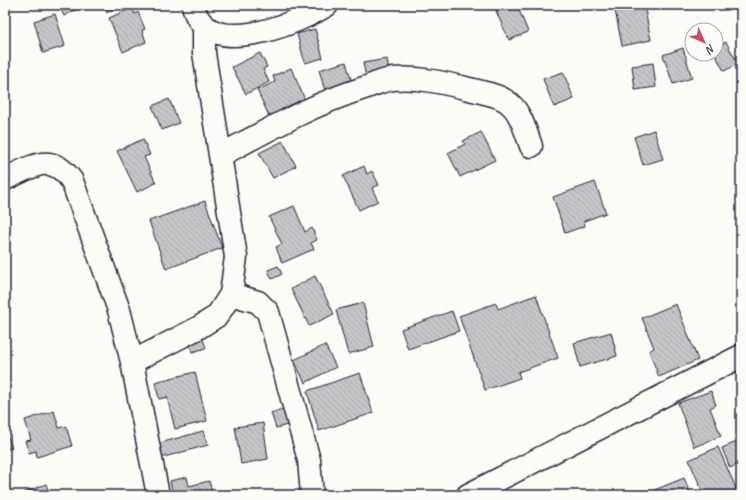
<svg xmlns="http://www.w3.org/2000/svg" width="746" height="500" viewBox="0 0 746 500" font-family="Caveat,sans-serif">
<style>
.building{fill:url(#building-back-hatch);stroke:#22223b}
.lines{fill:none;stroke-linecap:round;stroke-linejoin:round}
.street-casing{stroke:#22223b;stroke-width:25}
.street{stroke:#fdfcf7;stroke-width:22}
</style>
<defs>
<pattern id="building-back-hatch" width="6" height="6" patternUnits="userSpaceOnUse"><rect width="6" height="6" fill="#c6c6c8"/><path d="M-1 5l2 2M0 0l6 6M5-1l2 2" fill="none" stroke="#aaaaad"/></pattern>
</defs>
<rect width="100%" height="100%" fill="#fdfcf7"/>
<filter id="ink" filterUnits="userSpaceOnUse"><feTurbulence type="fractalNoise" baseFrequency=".025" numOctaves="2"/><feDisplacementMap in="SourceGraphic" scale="8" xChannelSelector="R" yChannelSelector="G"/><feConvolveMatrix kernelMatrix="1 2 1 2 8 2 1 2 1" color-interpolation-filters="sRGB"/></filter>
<g filter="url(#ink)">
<path class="building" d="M 59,5 L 80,5 L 81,7 L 64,16 Z
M 103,5 L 113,5 L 115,8 L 107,13 Z
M 511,5 L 517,5 L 528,32 L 509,40 L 496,11 Z
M 614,5 L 644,5 L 651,40 L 622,46 Z
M 713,5 L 724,5 L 714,9 Z
M 741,5 L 741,22 L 734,6 Z
M 132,8 L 135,14 L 138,12 L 145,29 L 142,30 L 146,42 L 123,52 L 109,18 Z
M 55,14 L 65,46 L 43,53 L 34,21 Z
M 315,29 L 323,58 L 305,63 L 297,34 Z
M 726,42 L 738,64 L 724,71 L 715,54 L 716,47 Z
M 683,48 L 692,78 L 673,84 L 663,55 Z
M 260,53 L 267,67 L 263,69 L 269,82 L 246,94 L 232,67 Z
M 387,59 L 389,72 L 366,77 L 363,63 Z
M 346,62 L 352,83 L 325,91 L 319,70 Z
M 653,63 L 656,87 L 635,90 L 632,66 Z
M 291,68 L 306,102 L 270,118 L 257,90 L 275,82 L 273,76 Z
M 563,72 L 574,99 L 554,107 L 543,79 Z
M 169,99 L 179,123 L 162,130 L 152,106 Z
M 654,130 L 663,159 L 643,165 L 634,137 Z
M 481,132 L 495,160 L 460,177 L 448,153 L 465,144 L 463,141 Z
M 143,139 L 150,155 L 144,157 L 156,183 L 137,192 L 117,151 Z
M 283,141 L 296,166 L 273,178 L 259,153 Z
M 364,166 L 367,174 L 372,171 L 379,185 L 372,188 L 378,201 L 359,210 L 343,176 Z
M 595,182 L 606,213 L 584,221 L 585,226 L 565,233 L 553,197 Z
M 205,201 L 222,248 L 166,269 L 149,221 Z
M 294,206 L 305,232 L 312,228 L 317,240 L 311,243 L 314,249 L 282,263 L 276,247 L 282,244 L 269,217 Z
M 278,266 L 282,274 L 272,279 L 268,270 Z
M 315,276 L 334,314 L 309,326 L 291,289 Z
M 536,295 L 558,358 L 518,372 L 520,378 L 485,390 L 459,316 L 496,303 L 498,309 Z
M 363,303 L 374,347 L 348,354 L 336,310 Z
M 676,304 L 698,360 L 659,377 L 649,351 L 654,348 L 642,318 Z
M 452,311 L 459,331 L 408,349 L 401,329 Z
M 611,332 L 617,356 L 580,367 L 574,343 Z
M 202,337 L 206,348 L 192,352 L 189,342 Z
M 325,345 L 336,367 L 305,383 L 294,360 Z
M 195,372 L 207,421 L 175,429 L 167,397 L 159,399 L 155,382 Z
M 360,373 L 373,413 L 319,431 L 307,391 Z
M 711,391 L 716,405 L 710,408 L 721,436 L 694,447 L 678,403 Z
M 288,407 L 294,423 L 276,428 L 271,413 Z
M 54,411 L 59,428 L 66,426 L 72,446 L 37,457 L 36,451 L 29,453 L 25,441 L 31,440 L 25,420 Z
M 263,423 L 268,459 L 241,464 L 235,427 Z
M 203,431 L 208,445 L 157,459 L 153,445 Z
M 7,434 L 12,448 L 5,450 L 5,435 Z
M 741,440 L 741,463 L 730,468 L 722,448 Z
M 718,447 L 739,495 L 704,495 L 689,460 Z
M 187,477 L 189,486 L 209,481 L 213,495 L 173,495 L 170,481 Z
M 684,478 L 691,495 L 654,495 L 652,491 Z
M 46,484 L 50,495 L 18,495 Z
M 625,490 L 628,495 L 614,495 Z"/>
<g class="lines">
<defs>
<path id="street" d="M 193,5 C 204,62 297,24 327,5
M 221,155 C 268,130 313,104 364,88 C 373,85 383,80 393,79 C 418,77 441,82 465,88 C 512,99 515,99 531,146
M 5,179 C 32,167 51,151 72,181 L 119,310 L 132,362 L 158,495
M 231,294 L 258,302 L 268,312 L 309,460 L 312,495
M 132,362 L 198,328 L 217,316 L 231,294 L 236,257 L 204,53 L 204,26
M 468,495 L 741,356"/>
</defs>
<use href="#street" class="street-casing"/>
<use href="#street" class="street"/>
</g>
</g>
<rect width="746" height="500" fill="none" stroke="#fdfcf7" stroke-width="20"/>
<rect x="10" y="10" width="726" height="480" fill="none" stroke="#22223b" stroke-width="1.5" filter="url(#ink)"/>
<g transform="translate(704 42) rotate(135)"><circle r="19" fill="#fdfcf7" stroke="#a5a5ac"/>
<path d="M0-3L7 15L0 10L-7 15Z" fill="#d1495b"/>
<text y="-6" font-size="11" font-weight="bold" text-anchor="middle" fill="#22223b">N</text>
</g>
</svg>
